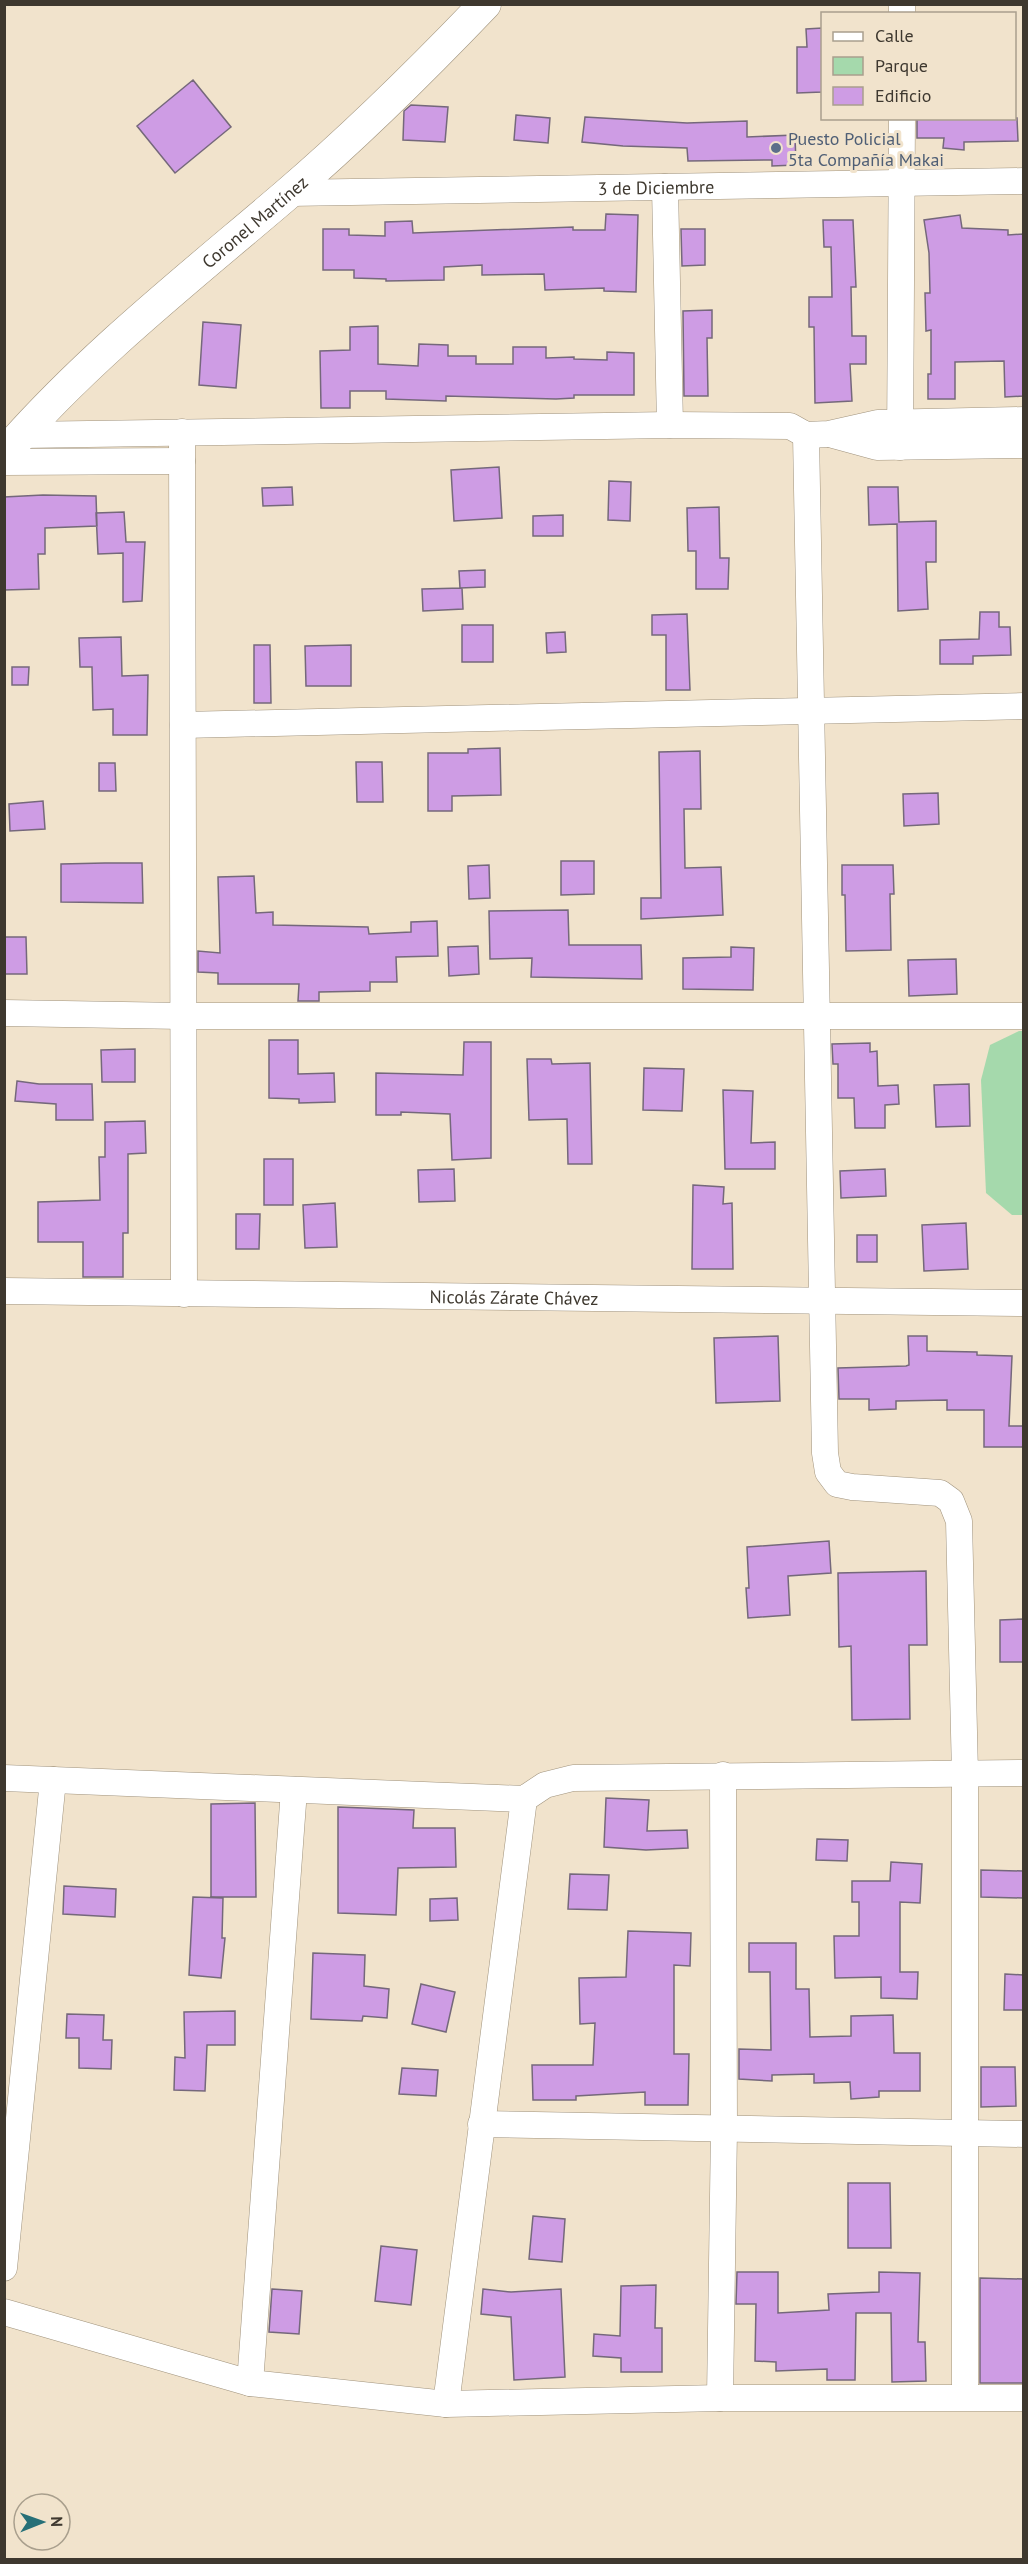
<svg xmlns="http://www.w3.org/2000/svg" width="1028" height="2564" viewBox="0 0 1028 2564" font-family="'PT Sans',sans-serif">
<style>
.green{fill:#a5d9ac}
.building{fill:#ce9ce4;stroke:#75687b;stroke-width:1.5}
.lines{fill:none;stroke-linecap:round;stroke-linejoin:round}
.minor-casing{stroke:#a0937d;stroke-width:27}
.major-casing{stroke:#a0937d;stroke-width:33}
.minor{stroke:#fff;stroke-width:26}
.major{stroke:#fff;stroke-width:32}
.service-dot{fill:#5c6f8a;stroke:#f1e3cc;stroke-width:2}
.labels{text-anchor:middle;dominant-baseline:central;stroke-width:6;stroke-linejoin:round;paint-order:stroke}
.service-label{font-size:18px;fill:#4e5e75;stroke:#f1e3cc;text-anchor:start}
.street-label{font-size:18px;fill:#3e382f;stroke:#f1e3cc}
</style>
<rect width="100%" height="100%" fill="#f1e3cc"/>
<path class="green" d="M 1019,1031 L 1024,1031 L 1023,1215 L 1012,1215 L 986,1193 L 981,1080 L 990,1045 Z"/>
<path class="building" d="M 822,28 L 822,92 L 797,93 L 797,47 L 807,47 L 806,29 Z
M 193,80 L 231,127 L 175,173 L 137,126 Z
M 411,105 L 448,107 L 445,142 L 403,140 L 404,111 Z
M 516,115 L 550,118 L 548,143 L 514,140 Z
M 585,117 L 687,123 L 747,121 L 747,137 L 795,135 L 796,165 L 772,166 L 772,160 L 688,161 L 687,148 L 623,146 L 582,142 Z
M 917,118 L 1017,118 L 1018,141 L 964,142 L 964,150 L 943,148 L 944,138 L 917,138 Z
M 606,214 L 638,215 L 636,292 L 604,291 L 604,288 L 545,290 L 544,274 L 482,275 L 482,265 L 444,267 L 444,280 L 386,281 L 386,279 L 354,278 L 354,270 L 323,270 L 323,229 L 349,229 L 349,235 L 385,236 L 385,222 L 412,221 L 413,233 L 573,227 L 573,230 L 605,230 Z
M 960,215 L 962,228 L 1008,230 L 1008,235 L 1023,234 L 1023,396 L 1005,397 L 1004,361 L 955,362 L 955,399 L 928,399 L 928,374 L 931,374 L 931,330 L 926,331 L 925,293 L 930,293 L 929,253 L 924,220 Z
M 823,220 L 853,220 L 856,287 L 851,287 L 852,336 L 866,336 L 866,364 L 850,364 L 852,401 L 815,403 L 814,327 L 809,327 L 809,297 L 832,297 L 831,247 L 824,247 Z
M 681,229 L 705,229 L 705,265 L 682,266 Z
M 712,310 L 712,338 L 707,338 L 708,396 L 684,396 L 683,311 Z
M 203,322 L 241,325 L 236,388 L 199,385 Z
M 378,326 L 378,364 L 418,366 L 419,344 L 448,345 L 448,356 L 476,356 L 476,364 L 513,364 L 513,347 L 546,347 L 546,358 L 574,357 L 574,359 L 607,360 L 607,352 L 634,353 L 634,395 L 574,395 L 574,398 L 556,399 L 446,396 L 446,401 L 386,399 L 386,391 L 350,391 L 350,408 L 321,408 L 320,351 L 350,350 L 350,327 Z
M 499,467 L 502,518 L 454,521 L 451,470 Z
M 609,481 L 631,482 L 630,521 L 608,520 Z
M 292,487 L 293,505 L 263,506 L 262,488 Z
M 868,487 L 898,487 L 899,522 L 936,521 L 936,562 L 926,562 L 928,609 L 898,611 L 897,524 L 869,525 Z
M 43,495 L 96,496 L 97,526 L 45,528 L 45,554 L 38,554 L 39,589 L 4,590 L 4,497 Z
M 719,507 L 720,558 L 729,558 L 728,589 L 696,589 L 696,551 L 688,551 L 687,508 Z
M 124,512 L 126,542 L 145,542 L 142,601 L 123,602 L 123,553 L 98,554 L 96,513 Z
M 563,515 L 563,536 L 533,536 L 533,516 Z
M 485,570 L 485,587 L 460,588 L 459,571 Z
M 462,588 L 463,609 L 423,611 L 422,589 Z
M 980,612 L 999,612 L 999,627 L 1010,627 L 1011,655 L 973,656 L 973,664 L 940,664 L 940,640 L 979,639 Z
M 687,614 L 690,690 L 666,690 L 666,635 L 652,635 L 652,615 Z
M 462,625 L 493,625 L 493,662 L 462,662 Z
M 565,632 L 566,652 L 547,653 L 546,633 Z
M 121,637 L 122,676 L 148,675 L 147,735 L 113,735 L 113,709 L 93,710 L 92,667 L 80,667 L 79,638 Z
M 254,645 L 270,645 L 271,703 L 254,703 Z
M 351,645 L 351,686 L 306,686 L 305,646 Z
M 12,667 L 29,667 L 28,685 L 12,685 Z
M 500,748 L 501,795 L 452,796 L 452,811 L 428,811 L 428,753 L 468,753 L 468,749 Z
M 700,751 L 701,809 L 684,809 L 685,868 L 721,867 L 723,915 L 641,919 L 641,898 L 661,898 L 659,752 Z
M 356,762 L 382,762 L 383,802 L 357,802 Z
M 99,763 L 115,763 L 116,791 L 99,791 Z
M 938,793 L 939,824 L 904,826 L 903,794 Z
M 43,801 L 45,829 L 10,831 L 9,804 Z
M 561,861 L 594,861 L 594,894 L 561,895 Z
M 105,863 L 142,863 L 143,903 L 61,902 L 61,864 Z
M 489,865 L 490,898 L 469,899 L 468,866 Z
M 842,865 L 893,865 L 894,894 L 890,894 L 891,950 L 846,951 L 845,895 L 842,895 Z
M 254,876 L 256,913 L 273,912 L 273,925 L 368,927 L 369,934 L 411,932 L 411,922 L 437,921 L 438,956 L 396,957 L 397,982 L 370,982 L 370,991 L 319,992 L 319,1001 L 298,1001 L 299,984 L 218,984 L 218,973 L 198,972 L 198,951 L 220,953 L 218,877 Z
M 568,910 L 569,945 L 641,945 L 642,979 L 531,977 L 532,958 L 490,959 L 489,911 Z
M 4,937 L 26,937 L 27,974 L 4,974 Z
M 478,946 L 479,974 L 449,976 L 448,947 Z
M 731,947 L 754,948 L 753,990 L 683,989 L 683,958 L 731,957 Z
M 956,959 L 957,994 L 909,996 L 908,960 Z
M 269,1040 L 298,1040 L 298,1074 L 334,1073 L 335,1102 L 299,1103 L 299,1099 L 269,1098 Z
M 464,1042 L 491,1042 L 491,1158 L 452,1160 L 450,1114 L 401,1112 L 401,1115 L 376,1115 L 376,1073 L 463,1075 Z
M 870,1043 L 870,1052 L 877,1051 L 878,1086 L 898,1085 L 899,1104 L 885,1105 L 885,1128 L 855,1128 L 854,1098 L 838,1098 L 838,1064 L 833,1064 L 832,1044 Z
M 135,1049 L 135,1082 L 102,1082 L 101,1050 Z
M 527,1059 L 551,1059 L 552,1064 L 590,1063 L 592,1164 L 568,1164 L 567,1119 L 529,1120 Z
M 644,1068 L 684,1069 L 682,1111 L 643,1110 Z
M 17,1081 L 39,1084 L 92,1084 L 93,1120 L 56,1120 L 56,1104 L 15,1101 Z
M 969,1084 L 970,1126 L 936,1127 L 934,1085 Z
M 723,1090 L 753,1091 L 751,1143 L 775,1142 L 775,1169 L 725,1169 Z
M 145,1121 L 146,1153 L 128,1154 L 128,1233 L 123,1233 L 123,1277 L 83,1277 L 83,1242 L 38,1242 L 38,1202 L 100,1200 L 99,1157 L 105,1157 L 105,1122 Z
M 264,1159 L 293,1159 L 293,1205 L 264,1205 Z
M 454,1169 L 455,1201 L 419,1202 L 418,1170 Z
M 885,1169 L 886,1196 L 841,1198 L 840,1171 Z
M 693,1185 L 724,1187 L 723,1204 L 732,1203 L 733,1269 L 692,1269 Z
M 335,1203 L 337,1247 L 305,1248 L 303,1205 Z
M 236,1214 L 260,1214 L 259,1249 L 236,1249 Z
M 966,1223 L 968,1269 L 924,1271 L 922,1225 Z
M 857,1235 L 877,1235 L 877,1262 L 857,1262 Z
M 778,1336 L 780,1401 L 716,1403 L 714,1338 Z
M 908,1336 L 927,1336 L 927,1351 L 977,1352 L 977,1355 L 1012,1356 L 1009,1426 L 1023,1426 L 1023,1447 L 984,1447 L 984,1410 L 947,1410 L 947,1400 L 896,1401 L 896,1409 L 869,1410 L 869,1399 L 839,1399 L 838,1368 L 906,1366 L 909,1365 Z
M 829,1541 L 831,1573 L 788,1576 L 790,1615 L 748,1618 L 746,1588 L 749,1588 L 747,1547 Z
M 926,1571 L 927,1645 L 909,1645 L 910,1719 L 852,1720 L 851,1646 L 839,1647 L 838,1573 Z
M 1023,1619 L 1023,1662 L 1000,1662 L 1000,1620 Z
M 606,1798 L 649,1800 L 647,1831 L 687,1830 L 688,1848 L 646,1850 L 604,1847 Z
M 255,1803 L 256,1897 L 211,1897 L 211,1804 Z
M 338,1807 L 414,1810 L 413,1828 L 455,1828 L 456,1867 L 398,1868 L 396,1915 L 338,1913 Z
M 817,1839 L 848,1840 L 847,1861 L 816,1860 Z
M 891,1862 L 922,1864 L 920,1903 L 900,1902 L 900,1972 L 918,1972 L 917,1999 L 881,1998 L 881,1977 L 835,1978 L 834,1936 L 859,1936 L 859,1902 L 852,1902 L 852,1881 L 890,1881 Z
M 981,1870 L 1023,1871 L 1023,1898 L 981,1897 Z
M 570,1874 L 609,1875 L 607,1910 L 568,1909 Z
M 64,1886 L 116,1889 L 115,1917 L 63,1914 Z
M 193,1897 L 223,1898 L 222,1938 L 225,1938 L 221,1978 L 189,1975 Z
M 457,1898 L 458,1920 L 430,1921 L 430,1899 Z
M 628,1931 L 691,1933 L 690,1966 L 674,1965 L 674,2054 L 689,2054 L 688,2105 L 645,2105 L 645,2092 L 576,2096 L 576,2100 L 533,2100 L 532,2065 L 593,2065 L 595,2023 L 580,2024 L 579,1978 L 626,1977 Z
M 749,1943 L 796,1943 L 796,1989 L 809,1989 L 810,2037 L 851,2036 L 851,2016 L 893,2015 L 894,2053 L 920,2053 L 920,2091 L 879,2091 L 879,2097 L 851,2099 L 850,2082 L 814,2083 L 814,2074 L 772,2075 L 772,2081 L 739,2079 L 739,2049 L 771,2050 L 770,1972 L 749,1972 Z
M 313,1953 L 365,1955 L 364,1986 L 389,1989 L 387,2018 L 363,2016 L 362,2021 L 311,2019 Z
M 1005,1974 L 1023,1975 L 1023,2010 L 1004,2010 Z
M 421,1984 L 455,1992 L 446,2032 L 412,2024 Z
M 235,2011 L 235,2045 L 207,2045 L 205,2091 L 174,2090 L 175,2057 L 185,2058 L 184,2012 Z
M 67,2014 L 104,2015 L 103,2040 L 112,2040 L 111,2069 L 79,2068 L 79,2038 L 66,2038 Z
M 981,2067 L 1015,2067 L 1016,2106 L 981,2107 Z
M 402,2068 L 438,2070 L 436,2096 L 399,2094 Z
M 848,2183 L 890,2183 L 891,2248 L 848,2248 Z
M 533,2216 L 565,2219 L 562,2262 L 529,2259 Z
M 381,2246 L 417,2250 L 411,2305 L 375,2301 Z
M 737,2272 L 778,2272 L 778,2313 L 829,2310 L 828,2294 L 879,2292 L 879,2272 L 920,2273 L 918,2342 L 925,2342 L 926,2381 L 892,2382 L 891,2313 L 856,2313 L 855,2380 L 827,2380 L 827,2369 L 776,2371 L 776,2362 L 755,2361 L 756,2304 L 736,2304 Z
M 980,2278 L 1023,2279 L 1023,2383 L 980,2383 Z
M 656,2285 L 655,2328 L 662,2328 L 662,2372 L 621,2372 L 621,2358 L 593,2356 L 594,2334 L 620,2336 L 621,2286 Z
M 272,2289 L 302,2291 L 299,2334 L 269,2332 Z
M 483,2289 L 511,2292 L 561,2289 L 565,2377 L 514,2380 L 511,2317 L 481,2314 Z"/>
<g class="lines">
<defs>
<g id="minor">
<path d="M 902,4 L 902,14"/>
<path d="M 665,187 L 670,425"/>
<path id="s1" d="M 288,193 L 1024,181"/>
<path d="M 182,432 L 184,1294"/>
<path d="M 21,435 L 670,425 L 790,426 L 806,435 L 829,434 L 878,423 L 1024,420"/>
<path d="M 806,435 L 825,1453 L 828,1472 L 837,1484 L 852,1487 L 940,1493 L 951,1501 L 959,1521 L 965,1774 L 965,2397"/>
<path d="M 833,435 L 877,447 L 1024,445"/>
<path d="M 900,447 L 902,118"/>
<path d="M 4,462 L 182,461"/>
<path d="M 183,725 L 1024,706"/>
<path d="M 4,1013 L 183,1016 L 1024,1016"/>
<path id="s2" d="M 4,1291 L 1024,1303"/>
<path d="M 4,1778 L 524,1799 L 545,1785 L 573,1778 L 1024,1773"/>
<path d="M 481,2124 L 1024,2134"/>
<path d="M 4,2268 L 53,1780"/>
<path d="M 4,2312 L 250,2383 L 446,2404 L 720,2398 L 1024,2398"/>
<path d="M 250,2383 L 294,1790"/>
<path d="M 720,2398 L 724,2129 L 723,1775"/>
<path d="M 446,2404 L 524,1799"/>
</g>
<g id="major">
<path id="s3" d="M 4,454 C 87,358 189,278 285,196 C 355,136 421,71 485,4"/>
</g>
</defs>
<use href="#minor" class="minor-casing"/>
<use href="#major" class="major-casing"/>
<use href="#minor" class="minor"/>
<use href="#major" class="major"/>
</g>
<circle class="service-dot" cx="776" cy="148" r="6"/>
<g class="labels">
<g class="service-label">
<text x="788" y="138">Puesto Policial<tspan x="788" dy="21">5ta Compañía Makai</tspan></text>
</g>
<g class="street-label">
<text stroke="none"><textPath href="#s1" startOffset="368">3 de Diciembre</textPath></text>
<text stroke="none"><textPath href="#s3" startOffset="342">Coronel Martínez</textPath></text>
<text stroke="none"><textPath href="#s2" startOffset="510">Nicolás Zárate Chávez</textPath></text>
</g>
</g>
<rect width="1028" height="2564" fill="none" stroke="#3e382f" stroke-width="12"/>
<rect x="821" y="12" width="195" height="108" fill="#f1e3cc" stroke="#a99f8d" stroke-width="1.5"/>
<rect x="833" y="32" width="30" height="9" fill="#ffffff" stroke="#a99f8d" stroke-width="1.5"/>
<text x="875" y="42" font-size="18" fill="#3e382f">Calle</text>
<rect x="833" y="57" width="30" height="18" fill="#a5d9ac" stroke="#a99f8d" stroke-width="1.5"/>
<text x="875" y="72" font-size="18" fill="#3e382f">Parque</text>
<rect x="833" y="87" width="30" height="18" fill="#ce9ce4" stroke="#a99f8d" stroke-width="1.5"/>
<text x="875" y="102" font-size="18" fill="#3e382f">Edificio</text>
<g transform="translate(42 2522) rotate(89)"><circle r="28" fill="#f1e3cc" stroke="#a99f8d" stroke-width="1.5"/>
<path d="M0-4.5L10 22L0 15L-10 22Z" fill="#277078"/>
<text y="-9" font-size="16" font-weight="bold" text-anchor="middle" fill="#3e382f">N</text>
</g>
</svg>
